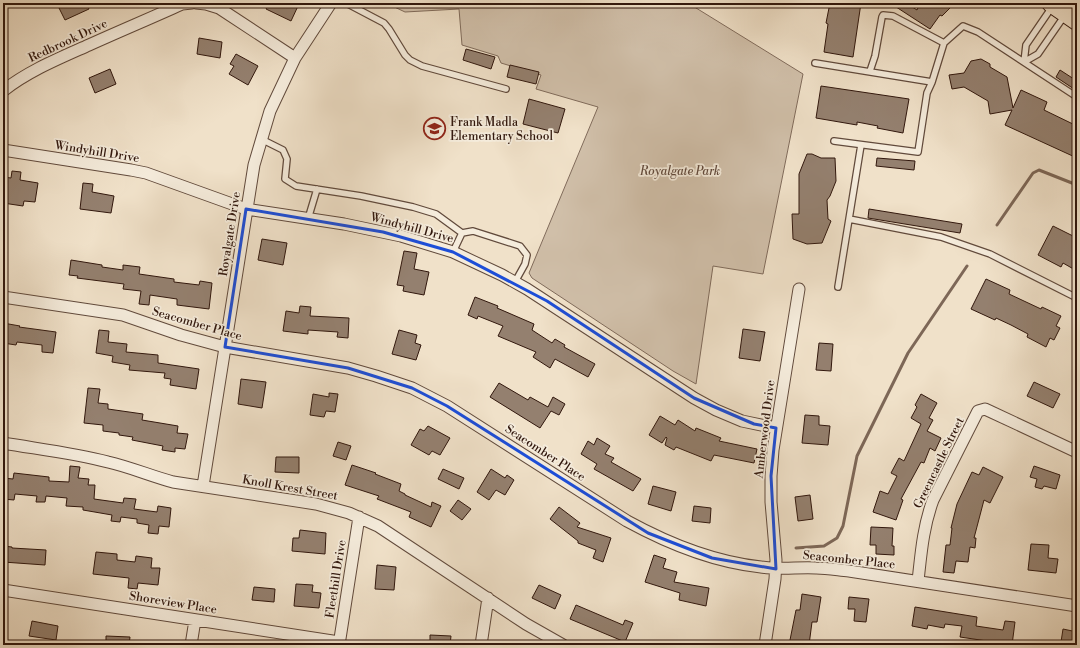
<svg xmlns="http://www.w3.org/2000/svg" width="1080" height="648" viewBox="0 0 1080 648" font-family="'Libre Bodoni',serif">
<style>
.green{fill:#d0bfa9;stroke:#806b5b}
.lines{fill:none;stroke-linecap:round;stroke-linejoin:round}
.stream{stroke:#7d6757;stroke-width:3}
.building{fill:#94806f;stroke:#31170d}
.service-casing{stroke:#614a3c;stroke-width:8}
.minor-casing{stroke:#614a3c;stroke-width:13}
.primary-casing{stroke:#31170d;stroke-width:20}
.service{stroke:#f5ecdc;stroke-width:5.5}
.minor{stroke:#f5ecdc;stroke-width:11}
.primary{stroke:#f0e1c9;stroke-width:18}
.marked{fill:none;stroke:#1d4ed8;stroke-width:3;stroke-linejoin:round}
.labels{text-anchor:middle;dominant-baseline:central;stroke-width:3.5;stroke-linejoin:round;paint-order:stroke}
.street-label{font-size:12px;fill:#31170d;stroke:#f5ecdc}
.poi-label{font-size:12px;fill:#31170d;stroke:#f5ecdc;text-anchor:start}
.park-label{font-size:12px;font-style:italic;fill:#61493c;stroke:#f5ecdc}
</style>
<rect width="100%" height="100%" fill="#f0e1c9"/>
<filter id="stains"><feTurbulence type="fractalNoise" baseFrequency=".005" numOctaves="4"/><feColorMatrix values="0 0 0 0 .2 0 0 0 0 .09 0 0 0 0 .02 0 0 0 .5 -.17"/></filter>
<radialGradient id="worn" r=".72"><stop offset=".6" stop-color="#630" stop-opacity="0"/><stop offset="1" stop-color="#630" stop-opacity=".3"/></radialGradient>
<path class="green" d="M 386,3 L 688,3 L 803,74 L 763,274 L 713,266 L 696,384 L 673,371 L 532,278 L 529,273 L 598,107 L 536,89 L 541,75 L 501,63 L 498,56 L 462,45 L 459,9 L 405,12 Z"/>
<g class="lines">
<path class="stream" d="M 997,225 L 1033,173 L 1039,170 L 1077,185
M 796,548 L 824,546 L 837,538 L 843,526 L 857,456 L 908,353 L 967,266"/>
</g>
<path class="building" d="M 71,3 L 86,3 L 89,9 L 65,20 L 59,8 Z
M 269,3 L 292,3 L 298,6 L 291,21 L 266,9 Z
M 830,3 L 861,3 L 853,57 L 824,52 L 828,24 L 826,23 Z
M 890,3 L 906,3 L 917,10 L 920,3 L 955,3 L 942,16 L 940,15 L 930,29 Z
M 199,38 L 222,42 L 220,58 L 197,54 Z
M 466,49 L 495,57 L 491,69 L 463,60 Z
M 236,54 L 258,66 L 248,85 L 229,74 L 234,66 L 230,64 Z
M 981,59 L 990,64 L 990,67 L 1007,77 L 1013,108 L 1021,90 L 1047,102 L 1044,110 L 1077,126 L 1077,158 L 1005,125 L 1012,110 L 990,114 L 988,101 L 964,87 L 952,89 L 949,75 L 964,73 L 971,61 Z
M 510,65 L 539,72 L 536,84 L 507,77 Z
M 110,69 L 116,84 L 95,93 L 89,78 Z
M 1060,70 L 1077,81 L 1077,91 L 1056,77 Z
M 821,86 L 909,99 L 903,133 L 877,128 L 878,126 L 857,122 L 857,125 L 816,118 Z
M 529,99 L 565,109 L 558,133 L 523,124 Z
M 807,154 L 812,154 L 821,158 L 835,158 L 836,181 L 830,196 L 827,200 L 828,219 L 831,221 L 822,243 L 807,244 L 793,239 L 792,214 L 799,214 L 799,174 Z
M 877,158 L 915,161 L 914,170 L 876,166 Z
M 12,171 L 21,172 L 20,180 L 38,183 L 35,202 L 24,201 L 23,206 L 3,203 L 3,177 L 11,178 Z
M 83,183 L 93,184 L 92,192 L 114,196 L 111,213 L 80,209 Z
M 869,209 L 962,224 L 960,233 L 868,218 Z
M 1053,226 L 1077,238 L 1077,271 L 1063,263 L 1061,267 L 1038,255 Z
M 262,239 L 287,243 L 283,265 L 258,260 Z
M 404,251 L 417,253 L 414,269 L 429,272 L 424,295 L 403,291 L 404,286 L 397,285 Z
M 71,260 L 102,265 L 102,267 L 123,270 L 123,265 L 140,267 L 139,274 L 174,279 L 174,282 L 199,285 L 200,281 L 212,283 L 209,309 L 177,305 L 177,299 L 150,295 L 149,305 L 139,304 L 141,291 L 123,289 L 124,284 L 77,278 L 78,276 L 69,275 Z
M 986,279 L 1010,290 L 1009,294 L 1041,309 L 1042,307 L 1061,316 L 1056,326 L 1060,328 L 1054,340 L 1050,338 L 1046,347 L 1027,337 L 1028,334 L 1011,325 L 996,318 L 995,320 L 971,309 Z
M 475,297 L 498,306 L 497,308 L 534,324 L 532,330 L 552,343 L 555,339 L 565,345 L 564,347 L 595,364 L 588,377 L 555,359 L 550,368 L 533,357 L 536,352 L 498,336 L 503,326 L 478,316 L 477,319 L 468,315 Z
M 300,306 L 311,307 L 310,316 L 349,318 L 348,338 L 337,337 L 338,332 L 308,330 L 308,334 L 283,331 L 286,311 L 299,313 Z
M 3,323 L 20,326 L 19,327 L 56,332 L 53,353 L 42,352 L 42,345 L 17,342 L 16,345 L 3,343 Z
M 743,329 L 765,332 L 760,361 L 739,358 Z
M 99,330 L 109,331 L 108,342 L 127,344 L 126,352 L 158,355 L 158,363 L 199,369 L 196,389 L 170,385 L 171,379 L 164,378 L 165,373 L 129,370 L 130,365 L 112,362 L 113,356 L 96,353 Z
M 399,330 L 417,335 L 415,343 L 421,345 L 416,360 L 392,354 Z
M 819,343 L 833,344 L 831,371 L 816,370 Z
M 241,379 L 266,382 L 262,408 L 238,404 Z
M 1034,382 L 1060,394 L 1053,408 L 1027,396 Z
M 499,383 L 528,400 L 530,397 L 548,407 L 553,397 L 565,404 L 559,415 L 551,411 L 540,428 L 490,397 Z
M 88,388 L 100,389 L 98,403 L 108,404 L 108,409 L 143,414 L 142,420 L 178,426 L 177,433 L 188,434 L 185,449 L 175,448 L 175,452 L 162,450 L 163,446 L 132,440 L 133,437 L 119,435 L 119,433 L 103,431 L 103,425 L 84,423 Z
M 329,393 L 338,394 L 335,412 L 326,411 L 324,417 L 310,415 L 313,394 L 329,397 Z
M 921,394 L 937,403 L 929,418 L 933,420 L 927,431 L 941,438 L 935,451 L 930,448 L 924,463 L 921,462 L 901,499 L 903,500 L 896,520 L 873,512 L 880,491 L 888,494 L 897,476 L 891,473 L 899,458 L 904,461 L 921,424 L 911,418 L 917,407 L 915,405 Z
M 805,415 L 819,416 L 819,425 L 830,426 L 828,445 L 802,443 Z
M 660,416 L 675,425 L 678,420 L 695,431 L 696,428 L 721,438 L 719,441 L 757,449 L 754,463 L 714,455 L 711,461 L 676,447 L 674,450 L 665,445 L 667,438 L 666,437 L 662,443 L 649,435 Z
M 428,426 L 450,438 L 440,455 L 432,451 L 429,455 L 411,445 L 420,429 L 424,431 Z
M 597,438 L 610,446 L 605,454 L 614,458 L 611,462 L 641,479 L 633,491 L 594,469 L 597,464 L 581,454 L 588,441 L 594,445 Z
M 338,442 L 351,446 L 346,460 L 333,456 Z
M 276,457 L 299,457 L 299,473 L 275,472 Z
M 352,465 L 376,473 L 375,474 L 401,484 L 399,491 L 405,494 L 405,495 L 431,507 L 432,502 L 441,506 L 431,527 L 409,517 L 411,512 L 377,499 L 379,496 L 345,485 Z
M 70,466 L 80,467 L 78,478 L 89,479 L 88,485 L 95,485 L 94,499 L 123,503 L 124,498 L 136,499 L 134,509 L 157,512 L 158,506 L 171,508 L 169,527 L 159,526 L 158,534 L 148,533 L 149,525 L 137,523 L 137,519 L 121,517 L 120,522 L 111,521 L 112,515 L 83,510 L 83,507 L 66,506 L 67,498 L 46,496 L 45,502 L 36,502 L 37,496 L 15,494 L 14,500 L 3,499 L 3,478 L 13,479 L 14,473 L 49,477 L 49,481 L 69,482 Z
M 1034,466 L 1060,475 L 1056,489 L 1044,486 L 1042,489 L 1035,487 L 1037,479 L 1030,477 Z
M 983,467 L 1003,477 L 990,503 L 984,500 L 974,538 L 976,538 L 975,548 L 970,547 L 968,562 L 956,561 L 954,573 L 943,572 L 946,545 L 950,545 L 952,528 L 951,528 L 957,504 L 972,472 L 979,475 Z
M 443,469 L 464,478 L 459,489 L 438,479 Z
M 491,469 L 505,478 L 507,475 L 514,480 L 505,495 L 496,490 L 489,500 L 477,492 Z
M 653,486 L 676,492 L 671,511 L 648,504 Z
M 810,495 L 813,519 L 798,521 L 795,497 Z
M 458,500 L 471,509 L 462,520 L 450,511 Z
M 694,506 L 711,508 L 710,523 L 692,521 Z
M 559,507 L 580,523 L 577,527 L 611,538 L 603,562 L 593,558 L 596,550 L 578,543 L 578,541 L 550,519 Z
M 871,527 L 893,528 L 892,546 L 894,546 L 894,555 L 876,554 L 876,545 L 870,545 Z
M 300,530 L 326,533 L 325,554 L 292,551 L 293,538 L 299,538 Z
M 1031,544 L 1049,545 L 1048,558 L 1058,559 L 1056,573 L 1028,570 Z
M 3,546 L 12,547 L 12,548 L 46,550 L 45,565 L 3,562 Z
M 96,552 L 117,554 L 117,560 L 135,562 L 136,556 L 152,558 L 151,568 L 160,568 L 158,585 L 138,583 L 137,589 L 128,588 L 129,578 L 93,574 Z
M 654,555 L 666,559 L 663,568 L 677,572 L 674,582 L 709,588 L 706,606 L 679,600 L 680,593 L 645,582 Z
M 377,565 L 396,567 L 394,590 L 375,589 Z
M 296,584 L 313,585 L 312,592 L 321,593 L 319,608 L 294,606 Z
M 539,585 L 561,595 L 555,609 L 532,598 Z
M 254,587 L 275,589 L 274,602 L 252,600 Z
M 802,594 L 821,597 L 817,622 L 812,622 L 809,645 L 789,645 L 796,610 L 800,610 Z
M 849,597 L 869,599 L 866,622 L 854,621 L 855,609 L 848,609 Z
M 576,605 L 623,625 L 625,620 L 633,623 L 625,642 L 570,619 Z
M 915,607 L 977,617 L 976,626 L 1003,630 L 1005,621 L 1015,622 L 1012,645 L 987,645 L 987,641 L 960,637 L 962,626 L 945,624 L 944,628 L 928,625 L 927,629 L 912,626 Z
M 32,621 L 58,626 L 56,640 L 29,636 Z
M 1063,629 L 1077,632 L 1077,645 L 1061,642 Z
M 430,635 L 451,636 L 450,645 L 430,645 Z
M 106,636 L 130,637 L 129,645 L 106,645 Z"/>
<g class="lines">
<defs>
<path id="service" d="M 346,3 L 384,23 L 389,29 L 405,55 L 410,60 L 422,66 L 506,89
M 1024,62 L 1026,45 L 1052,7
M 1024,62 L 1038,54 L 1065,15
M 815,63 L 932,82
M 870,71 L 875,56 L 882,17 L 883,15 L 893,16 L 944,43
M 261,139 L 283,150 L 287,159 L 285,179 L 296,186 L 361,196 L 413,207 L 436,214 L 462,233 L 453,252
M 834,141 L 918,152 L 927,93 L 932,82 L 944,43 L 963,26 L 978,32 L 1077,97
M 308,219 L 317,189
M 849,219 L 941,237 L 990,254 L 1077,298
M 462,233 L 473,231 L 520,246 L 527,255 L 525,264 L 515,282
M 838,287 L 861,145"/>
<path id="minor" d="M 196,3 L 206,4 L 219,8 L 295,58
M 3,91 C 28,71 60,58 89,45 C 120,31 151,18 182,4 L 192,3
M 3,150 L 131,170 L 146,173 L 246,209 L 344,224 L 401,236 L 453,252 L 502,275 L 527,289 L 694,398 L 716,410 L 742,421 L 776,428
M 3,297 L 123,315 L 181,335 L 225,347 L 348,368 L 376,376 L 412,388 L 447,406 L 627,521 C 669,544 713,562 761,567 C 780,570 798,567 816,568 C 827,568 838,570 849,571 L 1077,606
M 3,443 C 38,449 74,453 108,462 C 130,467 151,476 173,482 L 316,504 L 349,513 L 378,526 L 526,624 L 563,645
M 203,486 L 254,165 L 270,111 L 295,58 L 331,3
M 918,581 C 921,554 923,527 933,500 L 978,411 L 985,409 L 1077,452
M 3,590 L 339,642
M 191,645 L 195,620
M 339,645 L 359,517
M 481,645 L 488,598
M 765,645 L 775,579 L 776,560 L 771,502 L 771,476 L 773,450 L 799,289"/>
<path id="primary" d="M 1051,3 L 1077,21"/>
</defs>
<use href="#service" class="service-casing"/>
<use href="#minor" class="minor-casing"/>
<use href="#primary" class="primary-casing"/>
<use href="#service" class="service"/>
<use href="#minor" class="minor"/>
<use href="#primary" class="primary"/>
</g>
<path class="marked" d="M 246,209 L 383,232 L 453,252 L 547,301 L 694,398 L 754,424 L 776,428 L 771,476 L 776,569 L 712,558 L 648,533 L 447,406 L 412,388 L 348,368 L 225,347 Z"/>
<defs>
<symbol id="school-ring" viewBox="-11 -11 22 22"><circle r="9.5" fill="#f5ecdc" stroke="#8f2418" stroke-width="1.5"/><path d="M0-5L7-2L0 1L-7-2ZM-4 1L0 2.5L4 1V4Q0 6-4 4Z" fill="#8f2418"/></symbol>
</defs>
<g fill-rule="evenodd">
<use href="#school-ring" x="422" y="116" width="25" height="25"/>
</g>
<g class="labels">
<g class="street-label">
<text transform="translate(68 41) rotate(-25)">Redbrook Drive</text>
<text transform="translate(97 152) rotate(9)">Windyhill Drive</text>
<text transform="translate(412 228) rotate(15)">Windyhill Drive</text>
<text transform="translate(230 234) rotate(-81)">Royalgate Drive</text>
<text transform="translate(197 324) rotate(16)">Seacomber Place</text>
<text transform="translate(765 429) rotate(-83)">Amberwood Drive</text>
<text transform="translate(545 453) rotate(33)">Seacomber Place</text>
<text transform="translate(939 463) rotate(-64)">Greencastle Street</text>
<text transform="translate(290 488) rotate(10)">Knoll Krest Street</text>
<text transform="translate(849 560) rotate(6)">Seacomber Place</text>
<text transform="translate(336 579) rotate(-81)">Fleethill Drive</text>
<text transform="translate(173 603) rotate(9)">Shoreview Place</text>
</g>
<g class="poi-label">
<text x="450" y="122">Frank Madla<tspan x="450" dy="14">Elementary School</tspan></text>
</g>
<g class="park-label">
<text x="680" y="171">Royalgate Park</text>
</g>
</g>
<rect width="1080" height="648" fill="none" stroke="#f0e1c9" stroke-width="16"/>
<rect x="4" y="4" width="1072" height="640" fill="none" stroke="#31170d" stroke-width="2"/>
<rect x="8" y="8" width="1064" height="632" fill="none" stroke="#31170d"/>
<rect width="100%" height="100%" filter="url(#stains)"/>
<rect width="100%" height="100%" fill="url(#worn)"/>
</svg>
